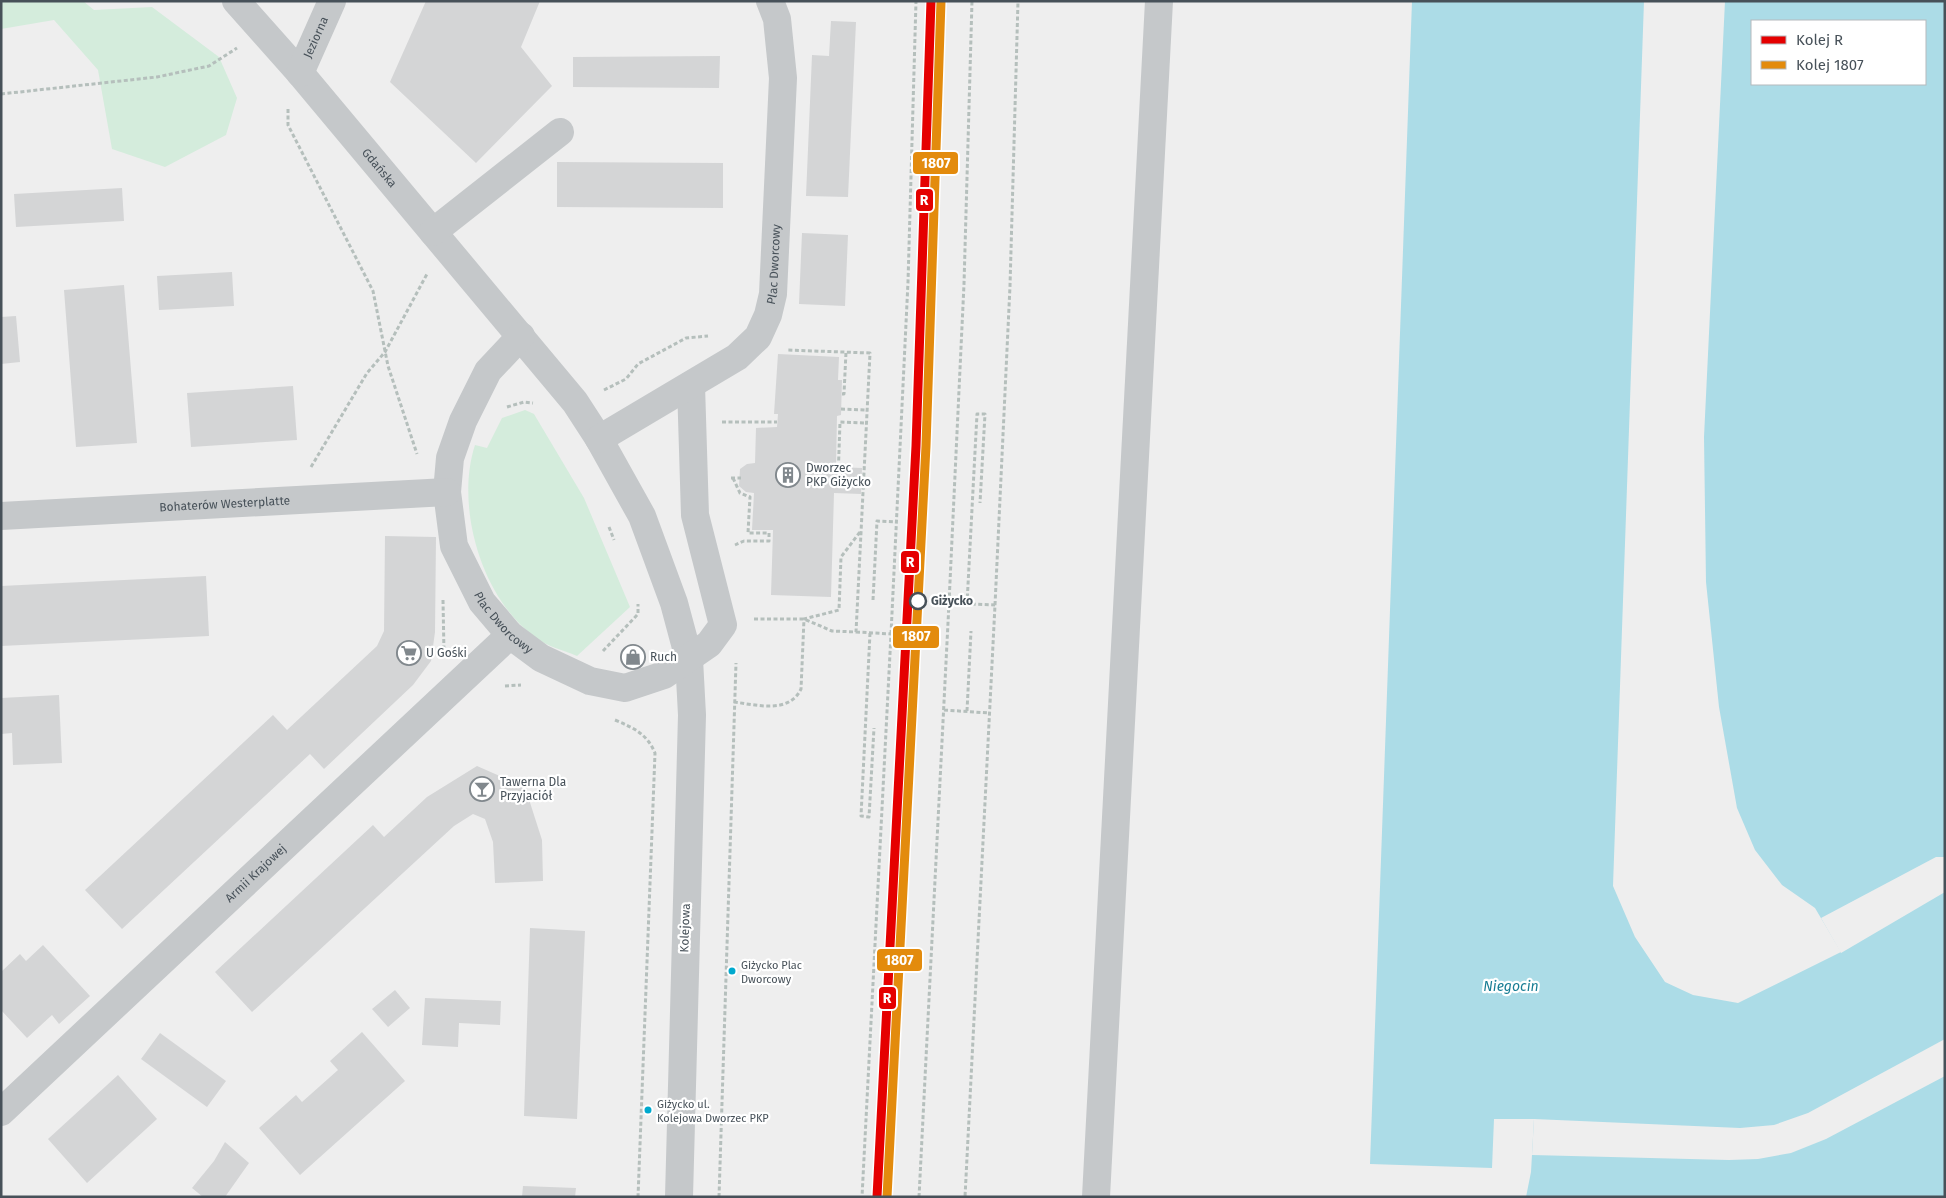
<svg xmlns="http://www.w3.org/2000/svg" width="1946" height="1198" viewBox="0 0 1946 1198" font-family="'Fira Sans',sans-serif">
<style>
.green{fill:#d4ecdc}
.water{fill:#acdce7;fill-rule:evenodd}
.pier{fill:#eee}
.building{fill:#d4d5d6}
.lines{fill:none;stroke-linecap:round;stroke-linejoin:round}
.path{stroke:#b5bfbc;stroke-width:3;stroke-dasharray:4 2.5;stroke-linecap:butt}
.minor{stroke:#c5c8ca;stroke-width:28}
.rail-1-casing{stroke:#fff;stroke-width:12}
.rail-2-casing{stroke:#fff;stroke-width:12}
.rail-1{stroke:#e50000;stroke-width:9}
.rail-2{stroke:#e38b0d;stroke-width:9}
.stop-dot{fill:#fff;stroke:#475159;stroke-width:2.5}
.bus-dot{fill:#00a9ce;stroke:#fff;stroke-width:2}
.labels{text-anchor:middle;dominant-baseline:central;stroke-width:4.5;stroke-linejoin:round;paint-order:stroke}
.bus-label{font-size:11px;fill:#475159;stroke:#fff;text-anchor:start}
.street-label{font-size:12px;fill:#475159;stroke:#fff}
.poi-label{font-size:12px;fill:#475159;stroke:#fff;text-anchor:start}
.stop-label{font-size:12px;font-weight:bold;fill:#475159;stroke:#fff;text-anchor:start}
.water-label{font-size:14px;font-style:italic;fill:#187d94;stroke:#fff}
.line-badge{stroke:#fff;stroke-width:2}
.badge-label{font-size:14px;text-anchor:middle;font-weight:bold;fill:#fff}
</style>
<rect width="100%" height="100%" fill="#eee"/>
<path class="green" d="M 1,1 L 83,1 L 94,10 L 152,7 L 219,57 L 237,98 L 226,135 L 165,167 L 112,149 L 98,70 L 54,20 L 1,29 Z
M 525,410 L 534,414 L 584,498 L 630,607 L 577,656 C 563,650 546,646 535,637 C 481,598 455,506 475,445 L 487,448 L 502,418 Z"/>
<path class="water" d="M 1412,1 L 1644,1 L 1613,886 L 1635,937 L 1665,982 L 1693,995 L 1738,1003 L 1841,952 L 1815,908 L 1782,885 L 1755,850 L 1737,808 L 1719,707 L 1706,582 L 1704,437 L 1725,1 L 1945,1 L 1945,1197 L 1526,1197 L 1531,1172 L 1534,1119 L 1494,1119 L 1492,1168 L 1370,1164 ZM 1752,21 L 1925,21 L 1925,84 L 1752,84 Z"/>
<path class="pier" d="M 1936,857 L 1945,857 L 1945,892 L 1841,953 L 1821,918 Z
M 1945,1039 L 1945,1076 L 1826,1139 L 1791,1153 L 1758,1159 L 1729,1160 L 1532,1155 L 1534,1119 L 1740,1128 L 1774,1125 L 1808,1113 Z"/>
<path class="building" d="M 426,1 L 540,1 L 521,47 L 552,86 L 476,163 L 390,82 Z
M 831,21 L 856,22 L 848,197 L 806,196 L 812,55 L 829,56 Z
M 720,56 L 719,88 L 573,87 L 573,57 Z
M 557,162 L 723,163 L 723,208 L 557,207 Z
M 122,188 L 124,221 L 16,227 L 14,194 Z
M 802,233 L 848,235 L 845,306 L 799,304 Z
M 232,272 L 234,306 L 159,310 L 157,276 Z
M 124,285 L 137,443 L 76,447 L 64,290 Z
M 16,316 L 20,362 L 1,364 L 1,317 Z
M 778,354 L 839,357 L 838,380 L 842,380 L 841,415 L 837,416 L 836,467 L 862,468 L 861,494 L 834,493 L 831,597 L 771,595 L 773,530 L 752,530 L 754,493 L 746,492 L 739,486 L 740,469 L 747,464 L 755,463 L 756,428 L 777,427 L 778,414 L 774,414 Z
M 293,386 L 297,440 L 191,447 L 187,393 Z
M 385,536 L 436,537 L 435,632 L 431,661 L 413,685 L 324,769 L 310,754 L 122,929 L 85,890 L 273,715 L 287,730 L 377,646 L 384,631 Z
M 206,576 L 209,636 L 1,646 L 1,586 Z
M 635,645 L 643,654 L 642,660 L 636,667 L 631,663 L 623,662 L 623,650 L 630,650 Z
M 59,695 L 62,763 L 13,765 L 12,733 L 1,734 L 1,698 Z
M 477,766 L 525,787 L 542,840 L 543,881 L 495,883 L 493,842 L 485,819 L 473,814 L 454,826 L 252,1012 L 215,972 L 373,825 L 384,837 L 427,797 Z
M 530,928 L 585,931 L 577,1119 L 524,1116 Z
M 43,945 L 90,996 L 59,1024 L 52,1015 L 27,1038 L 1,1010 L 1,972 L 20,954 L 26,961 Z
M 395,990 L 410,1008 L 388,1027 L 372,1009 Z
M 425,998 L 501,1001 L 500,1025 L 459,1023 L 458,1047 L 422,1045 Z
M 362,1032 L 405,1081 L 300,1175 L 259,1128 L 296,1095 L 302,1102 L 338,1070 L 330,1061 Z
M 160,1033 L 226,1081 L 207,1107 L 141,1059 Z
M 118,1075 L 157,1119 L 87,1183 L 48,1139 Z
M 225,1142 L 249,1163 L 225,1197 L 203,1197 L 192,1188 L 214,1161 Z
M 523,1186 L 576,1188 L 575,1197 L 522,1197 Z"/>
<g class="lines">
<path class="path" d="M 1,94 L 157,77 L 209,66 L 237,48
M 288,109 L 288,125 L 373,291 L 388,366 L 417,454
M 604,390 L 626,379 L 638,364 L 686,338 L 708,336
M 842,394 L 844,394 L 846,352
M 507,407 L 524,402 L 533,403
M 841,409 L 867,410
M 722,422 L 777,422
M 311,467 L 367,373 L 385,352 L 427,274
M 731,478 L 741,478
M 733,478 L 740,493 L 750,497 L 748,533 L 769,533 L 769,541 L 744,541 L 735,545
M 835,480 L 863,481
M 838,480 L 840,422 L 866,423
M 609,527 L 614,540
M 443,600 L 444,653
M 873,600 L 877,521 L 897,522
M 949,603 L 964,284 L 972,1
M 967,604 L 977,414 L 985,414 L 980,503
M 995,605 L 1010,286 L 1018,1
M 754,619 L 804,619 L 832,631 L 856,632 L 870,353 L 787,350
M 856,632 L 891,634 L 862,1197
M 870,633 L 861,816 L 869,817 L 874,728
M 891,634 L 908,282 L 916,1
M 603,651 L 638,614 L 638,604
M 505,686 L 521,685
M 734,702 C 757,705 789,714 801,689 L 804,619 L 839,610 L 841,557 L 860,532
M 944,710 L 989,713
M 967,711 L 971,631
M 615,720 C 634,728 647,734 655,753 L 638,1197
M 719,1197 L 736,663
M 919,1197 L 949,603 L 995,605 L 965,1197"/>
<g class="minor">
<path id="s1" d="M 236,1 L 300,73 L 575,402 L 599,439 L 642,516 L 674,603 L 689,659 L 692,715 L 679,1197"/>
<path id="s2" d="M 300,73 L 332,1"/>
<path d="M 433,232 L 560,132"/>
<path id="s3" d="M 521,336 L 488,371 L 463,421 L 450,458 L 447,492 L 454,546 L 482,602 L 510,635 L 541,658 L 590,681 L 625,688 L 664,675 L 709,644 L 723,625 L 695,515 L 691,385"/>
<path id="s4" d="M 599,439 L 737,357 L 758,337 L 768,315 L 773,294 L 783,78 L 777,19 L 770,1"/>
<path id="s5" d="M 1,516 L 447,492"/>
<path id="s6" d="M 1,1112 L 510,635"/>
<path d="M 1096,1197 L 1159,1"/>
</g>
<defs>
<path id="rail-1" d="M 877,1197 L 916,446 L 931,1"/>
<path id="rail-2" d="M 887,1197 L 926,446 L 941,1"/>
</defs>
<use href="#rail-1" class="rail-1-casing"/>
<use href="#rail-2" class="rail-2-casing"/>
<use href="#rail-1" class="rail-1"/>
<use href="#rail-2" class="rail-2"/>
</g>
<defs>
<symbol id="building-ring" viewBox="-11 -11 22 22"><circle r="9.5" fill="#fff" stroke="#81888d" stroke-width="1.5"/><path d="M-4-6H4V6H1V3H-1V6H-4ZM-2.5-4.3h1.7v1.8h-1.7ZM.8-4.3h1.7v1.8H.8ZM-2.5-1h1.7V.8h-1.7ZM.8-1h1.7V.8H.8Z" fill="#81888d"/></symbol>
<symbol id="supermarket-ring" viewBox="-11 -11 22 22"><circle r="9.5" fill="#fff" stroke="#81888d" stroke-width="1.5"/><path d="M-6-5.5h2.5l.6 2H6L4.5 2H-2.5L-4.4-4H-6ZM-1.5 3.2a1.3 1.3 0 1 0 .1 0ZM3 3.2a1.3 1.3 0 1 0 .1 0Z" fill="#81888d"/></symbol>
<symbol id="shop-ring" viewBox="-11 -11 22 22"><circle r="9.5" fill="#fff" stroke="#81888d" stroke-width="1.5"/><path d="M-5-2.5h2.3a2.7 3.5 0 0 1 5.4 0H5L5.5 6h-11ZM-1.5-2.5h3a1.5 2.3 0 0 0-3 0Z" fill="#81888d"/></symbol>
<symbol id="bar-ring" viewBox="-11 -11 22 22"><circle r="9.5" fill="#fff" stroke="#81888d" stroke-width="1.5"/><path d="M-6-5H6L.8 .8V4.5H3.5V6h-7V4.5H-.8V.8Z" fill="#81888d"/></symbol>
</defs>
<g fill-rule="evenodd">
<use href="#building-ring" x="774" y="461" width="28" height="28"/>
<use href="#supermarket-ring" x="395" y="639" width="28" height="28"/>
<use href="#shop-ring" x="619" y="643" width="28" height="28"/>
<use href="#bar-ring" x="468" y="775" width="28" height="28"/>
</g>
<circle class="stop-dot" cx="918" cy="601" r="8"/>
<g class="bus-dot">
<circle cx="732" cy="971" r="4.5"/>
<circle cx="648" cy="1110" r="4.5"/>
</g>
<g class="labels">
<g class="bus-label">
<text x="741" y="965">Giżycko Plac<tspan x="741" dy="14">Dworcowy</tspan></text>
<text x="657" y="1104">Giżycko ul.<tspan x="657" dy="14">Kolejowa Dworzec PKP</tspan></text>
</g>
<g class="street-label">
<text stroke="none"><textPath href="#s2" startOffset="39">Jeziorna</textPath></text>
<text stroke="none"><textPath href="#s1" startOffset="220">Gdańska</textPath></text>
<text stroke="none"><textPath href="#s4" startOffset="265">Plac Dworcowy</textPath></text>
<text stroke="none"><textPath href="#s5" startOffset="224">Bohaterów Westerplatte</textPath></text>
<text stroke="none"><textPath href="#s3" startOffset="324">Plac Dworcowy</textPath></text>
<text stroke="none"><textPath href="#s6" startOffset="349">Armii Krajowej</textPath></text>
<text transform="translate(685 928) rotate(-88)">Kolejowa</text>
</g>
<g class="poi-label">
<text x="806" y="468">Dworzec<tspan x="806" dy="14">PKP Giżycko</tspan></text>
<text x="426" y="653">U Gośki</text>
<text x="650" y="657">Ruch</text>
<text x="500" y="782">Tawerna Dla<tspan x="500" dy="14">Przyjaciół</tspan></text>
</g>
<g class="stop-label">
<text x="931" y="601">Giżycko</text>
</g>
<g class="water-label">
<text x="1511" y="986">Niegocin</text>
</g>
</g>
<g class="line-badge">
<rect x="912" y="151" width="47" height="24" rx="5" fill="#e38b0d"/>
<rect x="915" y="188" width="19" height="24" rx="5" fill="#e50000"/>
<rect x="900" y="550" width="20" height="24" rx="5" fill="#e50000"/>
<rect x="892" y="625" width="48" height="24" rx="5" fill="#e38b0d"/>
<rect x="876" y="948" width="47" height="24" rx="5" fill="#e38b0d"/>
<rect x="878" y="986" width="19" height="24" rx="5" fill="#e50000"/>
</g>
<g class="badge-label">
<text x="936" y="168">1807</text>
<text x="924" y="205">R</text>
<text x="910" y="567">R</text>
<text x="916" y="641">1807</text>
<text x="899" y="965">1807</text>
<text x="887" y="1003">R</text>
</g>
<rect width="1946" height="1198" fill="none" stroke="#475159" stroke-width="5"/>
<rect x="1751" y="20" width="175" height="65" fill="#ffffff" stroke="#b5b9bd"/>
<rect x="1761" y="36" width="25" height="8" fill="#e50000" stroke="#b5b9bd"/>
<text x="1796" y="45" font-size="15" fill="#475159">Kolej R</text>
<rect x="1761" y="61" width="25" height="8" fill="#e38b0d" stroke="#b5b9bd"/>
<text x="1796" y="70" font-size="15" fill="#475159">Kolej 1807</text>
</svg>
